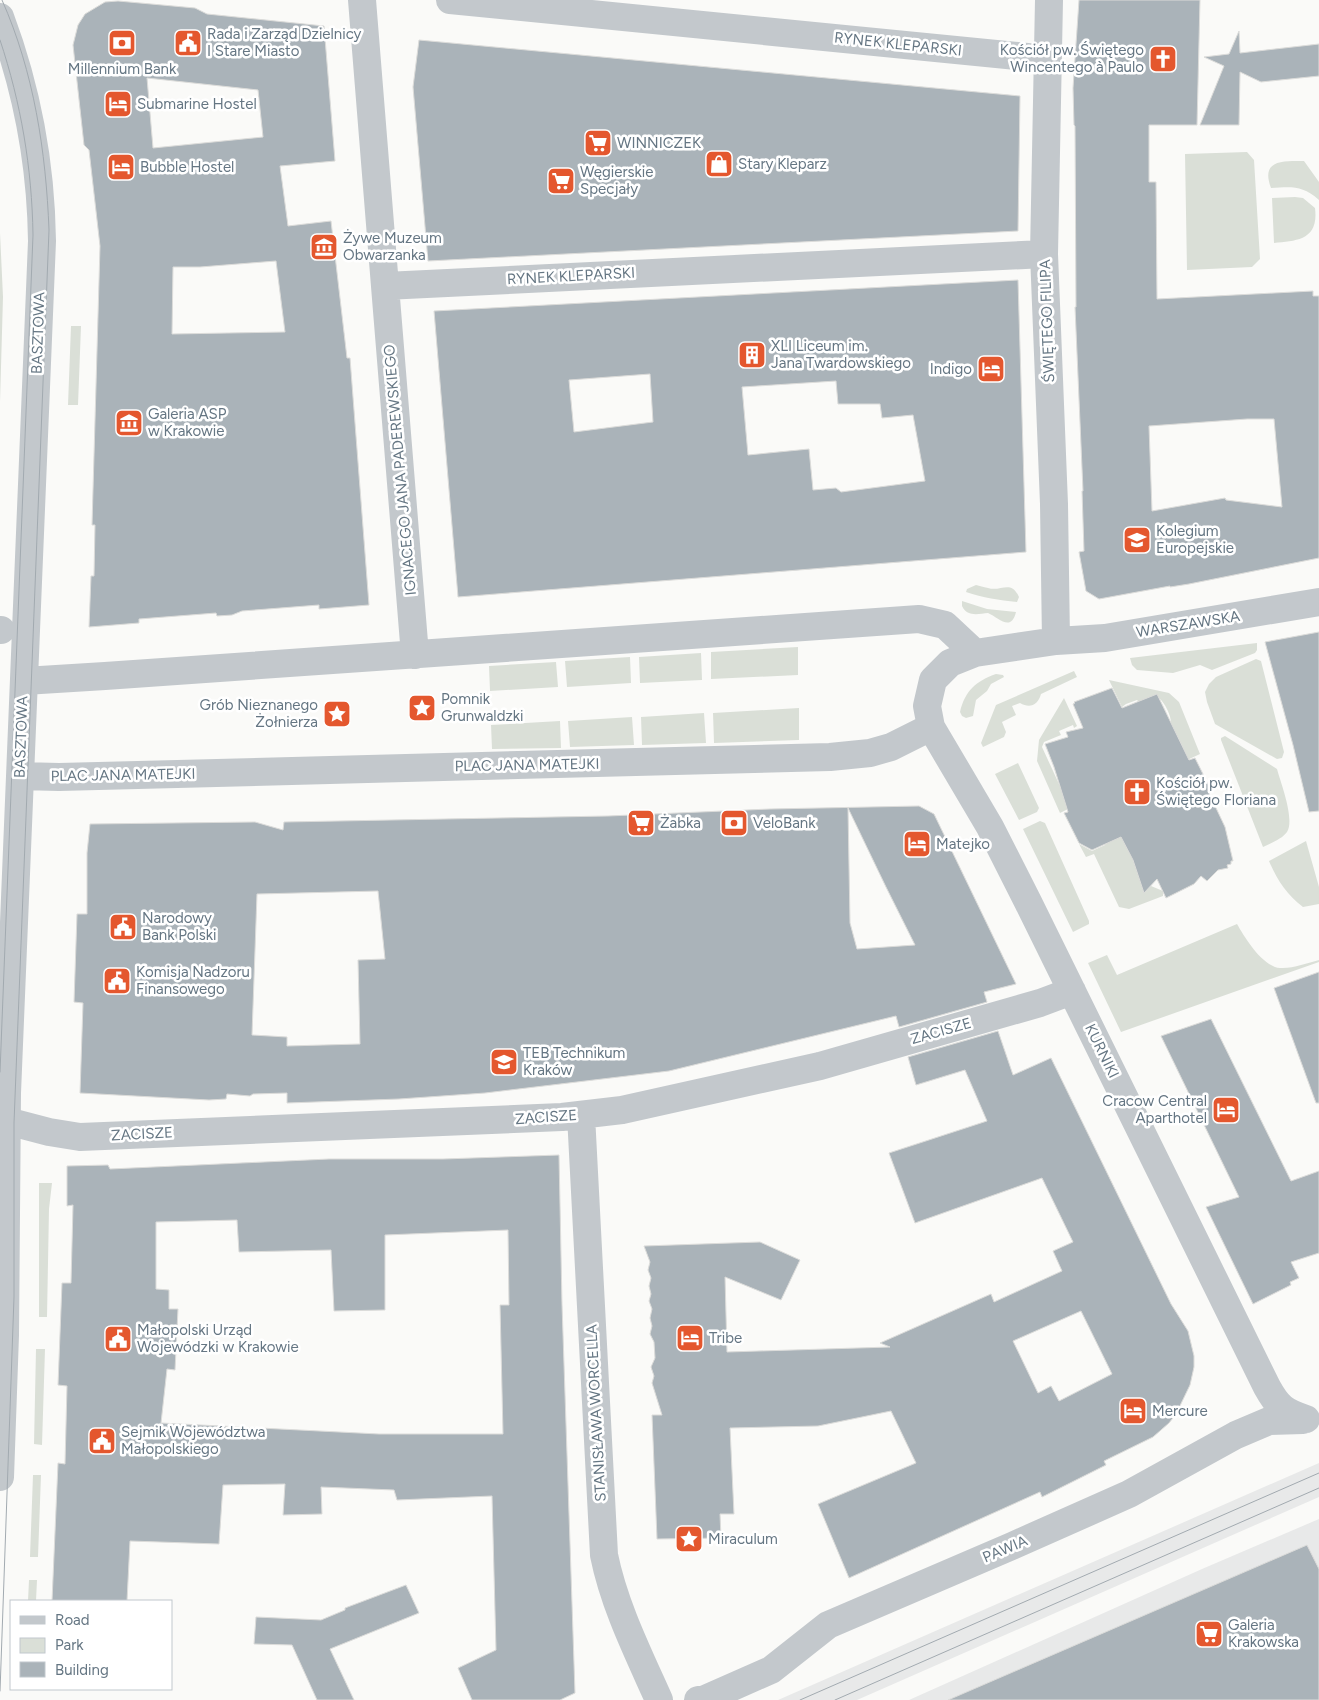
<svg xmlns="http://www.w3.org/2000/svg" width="1319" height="1700" viewBox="0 0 1319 1700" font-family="Figtree,sans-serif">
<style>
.built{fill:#e8e9e9}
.green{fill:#dadfd7}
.building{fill:#aab3b9;stroke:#dcdcda;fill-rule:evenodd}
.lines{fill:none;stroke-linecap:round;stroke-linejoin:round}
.street{stroke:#c3c8cc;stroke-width:28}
.tram{stroke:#a2aab0;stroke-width:1}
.labels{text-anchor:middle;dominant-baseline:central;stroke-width:5;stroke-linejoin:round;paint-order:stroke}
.poi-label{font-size:15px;fill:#657683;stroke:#fff;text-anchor:start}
.street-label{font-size:15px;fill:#657683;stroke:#fff}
</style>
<rect width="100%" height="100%" fill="#fafaf8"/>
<path class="built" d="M 1319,1463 L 1319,1497 L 857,1700 L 778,1700 Z
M 1319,1519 L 1319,1700 L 909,1700 L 1202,1569 Z"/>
<path class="green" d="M 1247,152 L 1254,160 L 1260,259 L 1252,267 L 1187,270 L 1185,154 Z
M 1304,161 L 1319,182 L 1319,200 C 1302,185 1292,187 1271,188 C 1260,159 1284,161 1304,161 Z
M 1295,197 L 1303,198 L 1315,208 C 1319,240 1297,241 1274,243 L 1272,198 Z
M 0,233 L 3,297 L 0,402 Z
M 71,326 L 81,326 L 78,405 L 68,405 Z
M 976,585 C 980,586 983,587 988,588 C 1001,592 1011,579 1019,597 L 1017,602 C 999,600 983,598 966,592 L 967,589 Z
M 962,601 L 987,609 L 1016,612 C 1011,633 998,617 988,613 C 978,614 967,617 962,606 Z
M 1257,643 L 1257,650 L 1255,653 L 1212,670 L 1200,665 L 1173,673 L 1137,670 L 1132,665 L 1130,658 Z
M 798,647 L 798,675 L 711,679 L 711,652 Z
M 701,653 L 702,680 L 640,683 L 639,657 Z
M 630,657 L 631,683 L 567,687 L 565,661 Z
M 1256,659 L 1261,661 L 1284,752 L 1282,758 L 1277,759 L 1215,724 L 1207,702 L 1205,692 L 1209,684 L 1216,677 Z
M 556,662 L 558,687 L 490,691 L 489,666 Z
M 1074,671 L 1077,677 L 1041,694 C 1038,705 1030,709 1020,703 L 1012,706 L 1016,715 L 1002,722 L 1006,732 L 1004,737 L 983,747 L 981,743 L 996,705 Z
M 996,674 L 1003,675 L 1004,677 L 991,684 L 987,691 L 976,700 L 973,716 L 966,718 L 962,716 L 960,712 C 965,691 976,681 996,674 Z
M 1109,680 L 1169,693 L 1179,702 L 1200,754 L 1185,761 L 1171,725 C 1172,716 1164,700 1156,696 L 1140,703 L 1137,700 L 1126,704 L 1122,707 Z
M 1064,698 L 1077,726 L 1074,728 L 1073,725 L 1059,731 L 1061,735 L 1044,742 L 1042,747 L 1070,808 L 1060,813 L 1037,761 L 1039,740 Z
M 799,708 L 799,740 L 714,743 L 713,713 Z
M 704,713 L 706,743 L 642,745 L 641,717 Z
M 632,717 L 634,745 L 570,747 L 568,721 Z
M 560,721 L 561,748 L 492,749 L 491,725 Z
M 1225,736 L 1277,769 C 1281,784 1295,819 1287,832 C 1282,839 1271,843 1263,847 L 1221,740 L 1221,738 Z
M 1018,763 L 1039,808 L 1037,812 L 1019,820 L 995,774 Z
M 1040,821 L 1045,823 L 1089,921 L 1089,924 L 1073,932 L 1023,829 Z
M 1124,827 L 1144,886 L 1147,889 L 1151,886 L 1163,891 L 1163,896 L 1129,909 L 1119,907 L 1094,854 L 1086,857 L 1079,844 L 1092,851 L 1105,845 L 1110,833 Z
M 1306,841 L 1319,887 L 1319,904 L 1303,907 C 1287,895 1277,880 1269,861 Z
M 1237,924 C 1245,938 1262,966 1280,968 C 1292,969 1307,963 1319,960 L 1319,962 L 1121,1032 L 1088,963 L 1107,955 L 1117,975 Z
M 39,1183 L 52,1183 L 49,1209 L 47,1317 L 39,1317 Z
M 36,1349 L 45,1349 L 42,1445 L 34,1444 Z
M 33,1475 L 41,1475 L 38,1557 L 30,1557 Z
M 29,1580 L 37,1580 L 36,1601 L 28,1601 Z"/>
<path class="building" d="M 1079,0 L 1200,0 L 1197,125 L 1149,125 L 1149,182 L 1156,182 L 1157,299 L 1313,291 L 1313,296 L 1319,296 L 1319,558 L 1189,584 L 1170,587 L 1170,586 L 1099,599 L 1086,591 L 1079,552 L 1084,551 L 1082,491 L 1083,491 L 1075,307 L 1076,307 L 1075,126 L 1074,125 L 1073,88 ZM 1247,419 L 1274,419 L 1282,507 L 1226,500 L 1225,498 L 1152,511 L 1149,426 Z
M 118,1 L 195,8 L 207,14 L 324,26 L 335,161 L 280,166 L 288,226 L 331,221 L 347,358 L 350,358 L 369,605 L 319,609 L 319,605 L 242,611 L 232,615 L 217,616 L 216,613 L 139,619 L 139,623 L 89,627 L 91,576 L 94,576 L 95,525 L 92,525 L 100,246 L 89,150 L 84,145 L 73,45 L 78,25 L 85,14 L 105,2 ZM 147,78 L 258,90 L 263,137 L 153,148 ZM 276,261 L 285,332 L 172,334 L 173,267 L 200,267 Z
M 1239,31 L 1240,53 L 1319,44 L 1319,76 L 1261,82 L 1240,72 L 1239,125 L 1200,125 L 1224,66 L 1204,57 L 1229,54 Z
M 419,40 L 1020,96 L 1018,231 L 428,261 L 413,87 Z
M 1018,280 L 1026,552 L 458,597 L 434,311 ZM 650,374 L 653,422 L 574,432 L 569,380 ZM 836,381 L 838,404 L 880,404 L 882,418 L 913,415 L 925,481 L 841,492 L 836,488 L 813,490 L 809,449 L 748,455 L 742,387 Z
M 1319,632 L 1319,811 L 1309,812 L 1293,745 L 1265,642 Z
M 1112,688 L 1122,708 L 1157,694 L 1189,760 L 1195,758 L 1211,790 L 1208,791 L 1225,827 L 1233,861 L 1231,861 L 1231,864 L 1227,865 L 1228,868 L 1218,870 L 1207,881 L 1201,876 L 1194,884 L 1166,898 L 1157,879 L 1144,893 L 1133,860 L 1121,837 L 1092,850 L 1079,843 L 1064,813 L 1068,812 L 1054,767 L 1045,744 L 1068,737 L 1066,732 L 1083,728 L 1073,704 L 1075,703 L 1074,702 Z
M 919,806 L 934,814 L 1016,984 L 984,992 L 987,1002 L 899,1027 L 896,1016 L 669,1071 L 485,1093 L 399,1099 L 287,1103 L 287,1093 L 253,1094 L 250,1096 L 227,1094 L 226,1099 L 209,1100 L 80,1093 L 83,1003 L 74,1002 L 77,914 L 87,914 L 87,853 L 90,824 L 255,822 L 283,830 L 284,822 L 608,816 L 770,809 ZM 848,808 L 886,887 L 915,945 L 857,949 L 850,923 ZM 378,891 L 385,959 L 358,960 L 360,1044 L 287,1046 L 287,1037 L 252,1035 L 257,894 Z
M 1319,972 L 1319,1103 L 1316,1103 L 1274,988 Z
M 1211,1019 L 1291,1181 L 1319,1171 L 1319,1253 L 1291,1262 L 1299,1278 L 1290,1282 L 1291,1285 L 1253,1304 L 1206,1207 L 1239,1197 L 1161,1036 Z
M 998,1031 L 1013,1075 L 1051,1058 L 1171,1304 L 1188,1331 L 1194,1356 L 1194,1367 L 1190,1385 L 1176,1414 L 1169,1423 L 1153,1437 L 1104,1461 L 1106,1465 L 1042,1497 L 1040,1492 L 849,1578 L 818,1504 L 916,1463 L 891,1411 L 818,1426 L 730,1428 L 734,1514 L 720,1514 L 721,1538 L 657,1539 L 652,1415 L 662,1415 L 652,1383 L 654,1376 L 651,1367 L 655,1358 L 654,1342 L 650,1334 L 652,1326 L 650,1318 L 652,1309 L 649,1301 L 651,1294 L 649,1286 L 651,1278 L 648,1270 L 650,1262 L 644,1246 L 760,1242 L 800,1260 L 781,1300 L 725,1277 L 727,1352 L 890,1347 L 880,1343 L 991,1294 L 994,1302 L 1062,1271 L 1053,1251 L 1073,1242 L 1042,1178 L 915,1223 L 889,1153 L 987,1121 L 965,1070 L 916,1085 L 908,1057 ZM 1081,1311 L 1112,1374 L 1059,1401 L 1051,1386 L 1038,1393 L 1013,1341 Z
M 559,1155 L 562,1304 L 575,1693 L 560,1700 L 472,1700 L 458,1668 L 496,1650 L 492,1496 L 397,1500 L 394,1490 L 321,1487 L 322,1514 L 283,1515 L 285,1484 L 223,1485 L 219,1544 L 130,1541 L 127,1601 L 52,1601 L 58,1463 L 65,1464 L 67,1386 L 58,1385 L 62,1283 L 71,1283 L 73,1205 L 67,1206 L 67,1166 L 108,1165 L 110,1169 L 329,1159 L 443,1159 ZM 237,1220 L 239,1252 L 331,1250 L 334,1311 L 385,1310 L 385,1235 L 508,1230 L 509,1305 L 500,1305 L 503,1434 L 379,1434 L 161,1423 L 167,1369 L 175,1370 L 178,1309 L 169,1309 L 169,1290 L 156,1289 L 156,1222 Z
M 1307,1545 L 1319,1569 L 1319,1700 L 948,1700 Z
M 406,1585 L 419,1613 L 330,1649 L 354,1700 L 317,1700 L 292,1645 L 254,1644 L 256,1617 L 321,1620 L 345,1610 L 345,1608 Z"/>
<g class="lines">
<path class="street" d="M 362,0 L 385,286 L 1044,254
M 450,0 L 1047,59
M 1049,0 L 1044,254 L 1054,504 L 1056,641
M 0,17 C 27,89 41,165 42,241 L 7,1093 L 5,1335 L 0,1477
M 385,286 L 415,655
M 0,630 L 1,630
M 24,681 L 105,676 L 919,619 L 945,625 L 975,653
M 20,776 L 59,777 L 830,757 L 870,753 L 891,747 L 931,727
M 581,1115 L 604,1555 C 614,1605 638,1653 659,1700
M 7,1121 L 49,1132 L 80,1137 L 562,1117 L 622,1110 L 820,1066 L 1040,1003 L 1072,991
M 1306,1419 C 1284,1412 1278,1407 1267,1387 L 1028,902 L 990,827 L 931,727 L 927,706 L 933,680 L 950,663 L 975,653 L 1056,641 L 1105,638 L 1319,602
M 698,1700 L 705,1699 L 771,1670 L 828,1625 L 1012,1546 L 1129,1494 L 1236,1435 L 1269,1421 L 1303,1420"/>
<path class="tram" d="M 0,40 C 21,103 32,168 33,235 L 0,1072
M 0,1691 L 14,1297 L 14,1123 L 49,230 C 46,152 34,72 2,0
M 800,1700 L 1319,1473
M 835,1700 L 1319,1488"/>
</g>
<defs>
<symbol id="bank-square" viewBox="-11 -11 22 22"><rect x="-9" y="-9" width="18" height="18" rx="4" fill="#e4572e" stroke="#fff"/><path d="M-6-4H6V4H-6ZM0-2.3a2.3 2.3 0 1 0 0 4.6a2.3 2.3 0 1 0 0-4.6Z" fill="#fff"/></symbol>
<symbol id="civic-square" viewBox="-11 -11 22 22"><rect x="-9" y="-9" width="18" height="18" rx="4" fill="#e4572e" stroke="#fff"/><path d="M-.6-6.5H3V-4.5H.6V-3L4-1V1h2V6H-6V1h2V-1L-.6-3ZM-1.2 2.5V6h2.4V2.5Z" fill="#fff"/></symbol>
<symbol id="church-square" viewBox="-11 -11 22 22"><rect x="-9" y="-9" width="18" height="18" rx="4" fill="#e4572e" stroke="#fff"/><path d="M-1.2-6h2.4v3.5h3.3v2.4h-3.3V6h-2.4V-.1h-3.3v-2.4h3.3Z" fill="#fff"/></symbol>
<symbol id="hotel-square" viewBox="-11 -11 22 22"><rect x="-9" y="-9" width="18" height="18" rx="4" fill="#e4572e" stroke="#fff"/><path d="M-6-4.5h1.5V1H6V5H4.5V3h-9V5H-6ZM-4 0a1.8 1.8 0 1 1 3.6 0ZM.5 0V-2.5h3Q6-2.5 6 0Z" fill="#fff"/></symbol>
<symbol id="supermarket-square" viewBox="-11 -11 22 22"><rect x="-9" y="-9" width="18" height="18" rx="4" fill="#e4572e" stroke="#fff"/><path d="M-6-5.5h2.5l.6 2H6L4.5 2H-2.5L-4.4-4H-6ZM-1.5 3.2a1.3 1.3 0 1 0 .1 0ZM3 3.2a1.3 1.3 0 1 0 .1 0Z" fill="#fff"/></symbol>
<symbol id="shop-square" viewBox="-11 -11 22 22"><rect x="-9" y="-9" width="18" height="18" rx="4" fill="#e4572e" stroke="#fff"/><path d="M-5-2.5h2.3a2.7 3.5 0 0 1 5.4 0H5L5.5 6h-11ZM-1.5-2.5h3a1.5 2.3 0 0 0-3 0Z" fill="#fff"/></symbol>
<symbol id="museum-square" viewBox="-11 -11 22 22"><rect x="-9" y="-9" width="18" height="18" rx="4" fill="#e4572e" stroke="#fff"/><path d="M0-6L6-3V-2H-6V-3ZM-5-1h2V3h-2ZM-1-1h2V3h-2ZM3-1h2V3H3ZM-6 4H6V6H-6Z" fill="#fff"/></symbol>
<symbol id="building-square" viewBox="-11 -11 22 22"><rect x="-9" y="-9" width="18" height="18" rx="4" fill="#e4572e" stroke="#fff"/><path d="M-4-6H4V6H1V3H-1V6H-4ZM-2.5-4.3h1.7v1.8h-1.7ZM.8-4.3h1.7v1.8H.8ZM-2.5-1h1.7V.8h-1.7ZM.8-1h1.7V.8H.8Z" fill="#fff"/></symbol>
<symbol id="school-square" viewBox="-11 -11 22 22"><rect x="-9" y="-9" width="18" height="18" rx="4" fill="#e4572e" stroke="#fff"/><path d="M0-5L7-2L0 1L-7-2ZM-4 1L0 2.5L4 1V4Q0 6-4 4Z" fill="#fff"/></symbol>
<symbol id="sight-square" viewBox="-11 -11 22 22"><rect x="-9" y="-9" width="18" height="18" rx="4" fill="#e4572e" stroke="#fff"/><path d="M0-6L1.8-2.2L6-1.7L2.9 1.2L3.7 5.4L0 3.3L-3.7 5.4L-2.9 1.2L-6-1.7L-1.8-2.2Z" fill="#fff"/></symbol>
</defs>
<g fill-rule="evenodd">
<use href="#bank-square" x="106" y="27" width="32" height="32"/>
<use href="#civic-square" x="172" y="27" width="32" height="32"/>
<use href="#church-square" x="1147" y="43" width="32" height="32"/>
<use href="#hotel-square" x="102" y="88" width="32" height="32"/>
<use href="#supermarket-square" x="582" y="127" width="32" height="32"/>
<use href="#shop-square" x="703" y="148" width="32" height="32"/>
<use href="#hotel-square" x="105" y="151" width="32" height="32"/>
<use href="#supermarket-square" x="545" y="165" width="32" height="32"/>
<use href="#museum-square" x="308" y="231" width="32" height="32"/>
<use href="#building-square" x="736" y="339" width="32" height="32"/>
<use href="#hotel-square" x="975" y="353" width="32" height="32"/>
<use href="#museum-square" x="113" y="407" width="32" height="32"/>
<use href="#school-square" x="1121" y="524" width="32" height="32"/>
<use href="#sight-square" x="406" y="692" width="32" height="32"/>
<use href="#sight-square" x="321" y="698" width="32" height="32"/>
<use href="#church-square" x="1121" y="776" width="32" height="32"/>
<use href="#supermarket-square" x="625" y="807" width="32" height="32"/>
<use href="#bank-square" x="718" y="807" width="32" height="32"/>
<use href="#hotel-square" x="901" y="828" width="32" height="32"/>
<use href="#civic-square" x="107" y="911" width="32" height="32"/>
<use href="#civic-square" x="101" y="965" width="32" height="32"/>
<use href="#school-square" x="488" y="1046" width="32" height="32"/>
<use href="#hotel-square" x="1210" y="1094" width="32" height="32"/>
<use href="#hotel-square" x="674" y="1322" width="32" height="32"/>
<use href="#civic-square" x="102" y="1323" width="32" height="32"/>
<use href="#hotel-square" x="1117" y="1395" width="32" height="32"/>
<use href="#civic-square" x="86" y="1425" width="32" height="32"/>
<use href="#sight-square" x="673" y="1523" width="32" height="32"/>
<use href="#supermarket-square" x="1193" y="1618" width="32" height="32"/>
</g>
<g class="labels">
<g class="poi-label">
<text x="207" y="34">Rada i Zarząd Dzielnicy<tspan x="207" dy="17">I Stare Miasto</tspan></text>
<text x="1144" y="50" text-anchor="end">Kościół pw. Świętego<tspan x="1144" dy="17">Wincentego à Paulo</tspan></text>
<text x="122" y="69" text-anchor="middle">Millennium Bank</text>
<text x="137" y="104">Submarine Hostel</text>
<text x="617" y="143">WINNICZEK</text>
<text x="738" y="164">Stary Kleparz</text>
<text x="140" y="167">Bubble Hostel</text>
<text x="580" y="172">Węgierskie<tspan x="580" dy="17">Specjały</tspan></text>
<text x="343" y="238">Żywe Muzeum<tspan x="343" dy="17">Obwarzanka</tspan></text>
<text x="771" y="346">XLI Liceum im.<tspan x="771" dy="17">Jana Twardowskiego</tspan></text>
<text x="972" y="369" text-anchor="end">Indigo</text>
<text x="148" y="414">Galeria ASP<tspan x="148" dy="17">w Krakowie</tspan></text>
<text x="1156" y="531">Kolegium<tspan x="1156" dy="17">Europejskie</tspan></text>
<text x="441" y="699">Pomnik<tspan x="441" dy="17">Grunwaldzki</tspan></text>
<text x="318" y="705" text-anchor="end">Grób Nieznanego<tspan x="318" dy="17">Żołnierza</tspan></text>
<text x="1156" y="783">Kościół pw.<tspan x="1156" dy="17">Świętego Floriana</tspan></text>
<text x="660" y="823">Żabka</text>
<text x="753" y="823">VeloBank</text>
<text x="936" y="844">Matejko</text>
<text x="142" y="918">Narodowy<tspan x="142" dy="17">Bank Polski</tspan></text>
<text x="136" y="972">Komisja Nadzoru<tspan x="136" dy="17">Finansowego</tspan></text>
<text x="523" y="1053">TEB Technikum<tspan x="523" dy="17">Kraków</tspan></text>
<text x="1207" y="1101" text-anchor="end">Cracow Central<tspan x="1207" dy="17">Aparthotel</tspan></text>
<text x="137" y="1330">Małopolski Urząd<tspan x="137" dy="17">Wojewódzki w Krakowie</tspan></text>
<text x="709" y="1338">Tribe</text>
<text x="1152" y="1411">Mercure</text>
<text x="121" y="1432">Sejmik Województwa<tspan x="121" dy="17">Małopolskiego</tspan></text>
<text x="708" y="1539">Miraculum</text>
<text x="1228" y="1625">Galeria<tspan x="1228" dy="17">Krakowska</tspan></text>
</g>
<g class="street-label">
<text transform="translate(898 44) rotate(6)">RYNEK KLEPARSKI</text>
<text transform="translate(571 276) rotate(-3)">RYNEK KLEPARSKI</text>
<text transform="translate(1047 321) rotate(-92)">ŚWIĘTEGO FILIPA</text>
<text transform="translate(38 333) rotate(-88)">BASZTOWA</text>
<text transform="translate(400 470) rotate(-95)">IGNACEGO JANA PADEREWSKIEGO</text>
<text transform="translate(1188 624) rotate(-9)">WARSZAWSKA</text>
<text transform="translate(21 737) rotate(-88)">BASZTOWA</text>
<text transform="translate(527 765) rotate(-1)">PLAC JANA MATEJKI</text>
<text transform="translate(123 775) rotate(-1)">PLAC JANA MATEJKI</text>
<text transform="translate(941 1031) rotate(-16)">ZACISZE</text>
<text transform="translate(1102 1051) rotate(64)">KURNIKI</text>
<text transform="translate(546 1117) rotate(-4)">ZACISZE</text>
<text transform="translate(142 1134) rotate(-3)">ZACISZE</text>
<text transform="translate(596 1413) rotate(-93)">STANISŁAWA WORCELLA</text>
<text transform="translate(1005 1549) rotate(-23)">PAWIA</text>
</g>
</g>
<rect x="10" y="1600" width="162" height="90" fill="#ffffff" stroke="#c1c8cd"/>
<rect x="20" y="1616" width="25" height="8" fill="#c3c8cc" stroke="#c1c8cd"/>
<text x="55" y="1625" font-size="15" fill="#657683">Road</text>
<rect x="20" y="1638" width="25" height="15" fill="#dadfd7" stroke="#c1c8cd"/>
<text x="55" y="1650" font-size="15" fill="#657683">Park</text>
<rect x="20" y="1662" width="25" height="15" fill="#aab3b9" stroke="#c1c8cd"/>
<text x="55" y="1675" font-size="15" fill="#657683">Building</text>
</svg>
